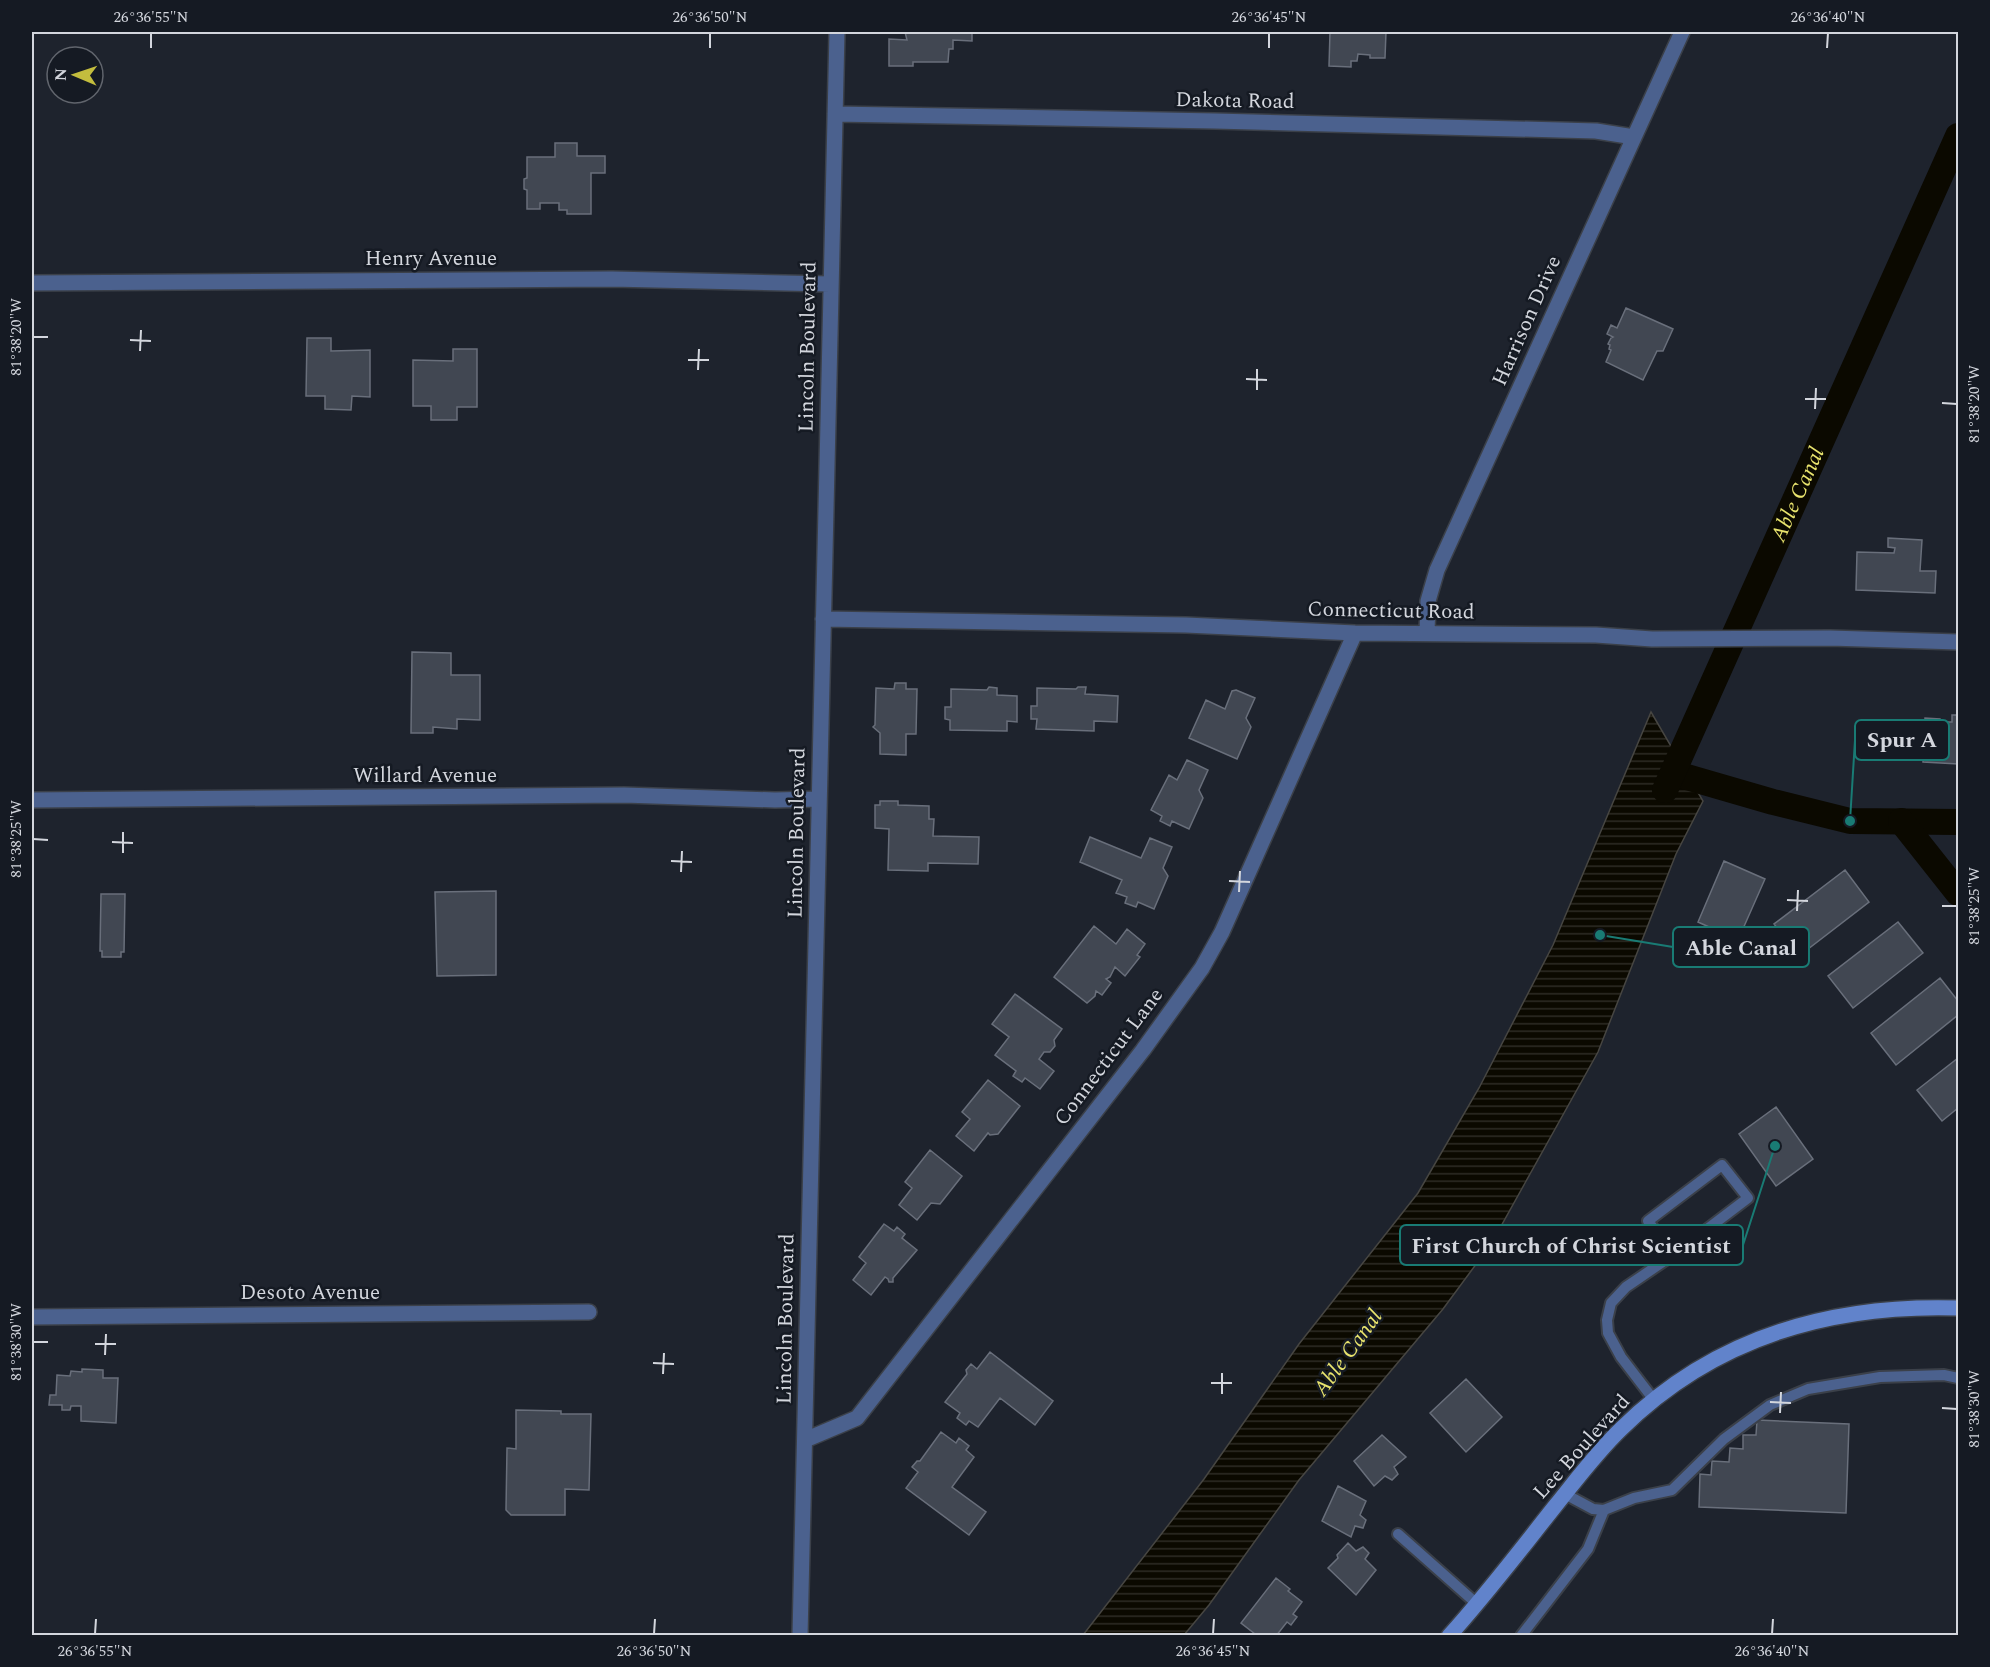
<svg xmlns="http://www.w3.org/2000/svg" width="1990" height="1667" viewBox="0 0 1990 1667" font-family="Spectral,serif">
<style>
.water{fill:url(#water-rules);stroke:#474642;stroke-width:1.5}
.lines{fill:none;stroke-linecap:round;stroke-linejoin:round}
.canal{stroke:#0b0900;stroke-width:26}
.building{fill:#414752;stroke:#696f7b;stroke-width:1.5}
.lane-casing{stroke:#3b4049;stroke-width:14}
.street-casing{stroke:#3b4049;stroke-width:18}
.secondary-casing{stroke:#3b4049;stroke-width:18}
.lane{stroke:#4b618e;stroke-width:10}
.street{stroke:#4b618e;stroke-width:15}
.secondary{stroke:#6183cb;stroke-width:15}
.ticks{fill:none;stroke:#d3d6dd;stroke-width:2}
.labels{text-anchor:middle;dominant-baseline:central;stroke-width:5;stroke-linejoin:round;paint-order:stroke}
.street-label{font-size:21px;fill:#d3d6dd;stroke:#151a23}
.water-label{font-size:22px;font-style:italic;fill:#e9e46d;stroke:#151a23}
.leader{fill:none;stroke:#197b74;stroke-width:2}
.callout-dot{fill:#197b74;stroke:#151a23;stroke-width:2}
.callout{fill:#151a23;stroke:#197b74;stroke-width:2}
.callout-label{font-size:22px;text-anchor:middle;font-weight:bold;fill:#d3d6dd}
.neatline{fill:none;stroke:#d3d6dd;stroke-width:2}
.ticks-label{font-size:15px;text-anchor:middle;fill:#d3d6dd}
</style>
<defs>
<pattern id="water-rules" width="6" height="5" patternUnits="userSpaceOnUse" patternTransform="scale(1.5)"><rect width="6" height="5" fill="#0b0900"/><path d="M0 2.5h6" fill="none" stroke="#2e2c25"/></pattern>
</defs>
<rect width="100%" height="100%" fill="#1e232d"/>
<path class="water" d="M 1651,712 L 1703,801 L 1676,854 L 1598,1052 L 1491,1244 L 1443,1309 L 1299,1480 L 1209,1605 L 1184,1635 L 1083,1635 L 1204,1479 L 1299,1344 L 1418,1193 L 1479,1088 L 1553,945 Z"/>
<g class="lines">
<g class="canal">
<path d="M 1673,773 L 1773,802 L 1850,821 L 1958,822"/>
<path id="s1" d="M 1665,790 L 1958,136"/>
<path d="M 1901,821 L 1958,893"/>
</g>
</g>
<path class="building" d="M 905,32 L 972,32 L 972,41 L 953,40 L 953,49 L 949,49 L 948,62 L 913,62 L 913,66 L 889,66 L 889,39 L 907,40 Z
M 1330,32 L 1386,32 L 1385,58 L 1370,58 L 1370,55 L 1358,54 L 1357,61 L 1351,61 L 1351,67 L 1329,66 Z
M 555,143 L 577,143 L 577,156 L 605,156 L 605,173 L 591,173 L 591,214 L 567,214 L 567,210 L 559,210 L 559,203 L 540,203 L 540,209 L 527,209 L 527,190 L 524,189 L 524,179 L 527,178 L 527,157 L 555,157 Z
M 1626,308 L 1673,329 L 1663,351 L 1657,351 L 1643,380 L 1606,362 L 1611,350 L 1609,349 L 1610,345 L 1608,344 L 1611,338 L 1613,337 L 1607,334 L 1611,325 L 1617,328 Z
M 307,338 L 331,338 L 331,351 L 370,350 L 370,397 L 352,396 L 351,410 L 325,409 L 325,396 L 306,396 Z
M 453,349 L 477,349 L 477,407 L 457,407 L 457,420 L 431,420 L 431,406 L 413,406 L 413,360 L 453,361 Z
M 1888,538 L 1922,540 L 1920,571 L 1936,571 L 1935,593 L 1856,590 L 1857,552 L 1894,553 L 1895,548 L 1888,547 Z
M 412,652 L 451,653 L 451,675 L 480,675 L 480,720 L 457,719 L 457,729 L 433,727 L 433,733 L 411,733 Z
M 895,683 L 906,683 L 906,689 L 917,689 L 916,734 L 906,734 L 906,755 L 880,754 L 880,733 L 873,727 L 875,725 L 876,688 L 894,689 Z
M 989,687 L 997,688 L 997,695 L 1017,696 L 1017,722 L 1007,721 L 1007,731 L 950,730 L 950,720 L 945,719 L 945,707 L 951,707 L 951,689 L 987,690 Z
M 1078,687 L 1086,687 L 1085,694 L 1118,696 L 1117,722 L 1094,721 L 1094,731 L 1036,729 L 1037,719 L 1031,719 L 1031,706 L 1037,706 L 1037,688 L 1076,689 Z
M 1236,690 L 1255,698 L 1246,718 L 1251,727 L 1237,759 L 1189,738 L 1206,700 L 1225,709 L 1232,691 Z
M 1952,715 L 1958,715 L 1958,764 L 1923,762 L 1925,718 L 1940,719 L 1940,722 L 1952,722 Z
M 1187,760 L 1208,770 L 1199,790 L 1203,798 L 1189,829 L 1172,821 L 1170,826 L 1160,821 L 1162,816 L 1151,810 L 1169,775 L 1177,780 Z
M 880,801 L 898,801 L 898,805 L 929,806 L 929,819 L 934,819 L 933,836 L 979,837 L 978,864 L 928,863 L 928,871 L 888,870 L 889,829 L 875,828 L 875,805 L 880,805 Z
M 1090,837 L 1141,858 L 1150,838 L 1172,847 L 1163,868 L 1168,876 L 1154,909 L 1138,902 L 1136,907 L 1125,903 L 1127,897 L 1116,893 L 1122,880 L 1080,862 Z
M 1724,861 L 1765,879 L 1738,940 L 1698,922 Z
M 1845,870 L 1869,902 L 1799,956 L 1774,924 Z
M 496,891 L 496,975 L 437,976 L 435,892 Z
M 101,894 L 125,894 L 124,952 L 121,952 L 121,957 L 102,957 L 102,951 L 100,951 Z
M 1898,922 L 1923,953 L 1853,1008 L 1828,976 Z
M 1094,926 L 1116,944 L 1127,929 L 1145,944 L 1137,955 L 1140,957 L 1125,976 L 1115,967 L 1110,977 L 1106,979 L 1111,983 L 1102,995 L 1096,991 L 1095,996 L 1087,1003 L 1054,977 Z
M 1940,978 L 1958,1001 L 1958,1015 L 1896,1065 L 1871,1033 Z
M 1015,994 L 1062,1029 L 1054,1040 L 1055,1046 L 1050,1052 L 1044,1052 L 1039,1059 L 1054,1071 L 1040,1089 L 1025,1078 L 1022,1082 L 1013,1076 L 1016,1071 L 995,1055 L 1009,1037 L 992,1024 Z
M 1958,1058 L 1958,1108 L 1942,1121 L 1917,1090 Z
M 988,1080 L 1020,1106 L 998,1134 L 990,1135 L 988,1133 L 974,1151 L 956,1136 L 970,1119 L 962,1112 Z
M 1776,1107 L 1813,1159 L 1776,1186 L 1739,1134 Z
M 930,1150 L 962,1176 L 940,1204 L 931,1203 L 917,1220 L 899,1205 L 912,1188 L 905,1182 Z
M 884,1224 L 894,1231 L 897,1227 L 905,1234 L 902,1238 L 917,1250 L 893,1278 L 893,1282 L 889,1282 L 888,1279 L 885,1277 L 871,1295 L 853,1280 L 866,1263 L 859,1257 Z
M 990,1352 L 1053,1401 L 1035,1425 L 1000,1398 L 978,1427 L 969,1421 L 966,1425 L 957,1418 L 960,1413 L 945,1402 L 967,1374 L 966,1370 L 971,1364 L 977,1369 Z
M 82,1369 L 103,1370 L 103,1378 L 118,1378 L 116,1423 L 81,1421 L 81,1406 L 71,1406 L 70,1410 L 62,1410 L 62,1405 L 49,1405 L 50,1395 L 56,1395 L 57,1375 L 70,1376 L 71,1371 L 82,1372 Z
M 1466,1379 L 1502,1417 L 1466,1452 L 1430,1413 Z
M 516,1410 L 561,1411 L 561,1414 L 591,1414 L 589,1490 L 565,1489 L 565,1515 L 511,1515 L 506,1510 L 507,1448 L 516,1449 Z
M 1757,1420 L 1849,1424 L 1846,1513 L 1699,1507 L 1700,1474 L 1711,1475 L 1712,1461 L 1729,1462 L 1730,1448 L 1743,1449 L 1743,1435 L 1756,1435 Z
M 941,1432 L 956,1443 L 959,1438 L 969,1446 L 966,1450 L 974,1457 L 952,1487 L 986,1512 L 969,1535 L 906,1488 L 918,1472 L 912,1467 L 917,1461 L 920,1461 Z
M 1382,1435 L 1406,1457 L 1394,1467 L 1398,1474 L 1392,1480 L 1385,1476 L 1374,1486 L 1354,1461 Z
M 1338,1486 L 1366,1501 L 1360,1515 L 1366,1520 L 1363,1528 L 1355,1526 L 1351,1537 L 1322,1521 Z
M 1348,1543 L 1356,1551 L 1363,1547 L 1369,1553 L 1365,1559 L 1376,1570 L 1356,1595 L 1328,1568 L 1338,1558 L 1337,1555 Z
M 1276,1578 L 1290,1589 L 1288,1591 L 1302,1602 L 1293,1614 L 1297,1617 L 1291,1625 L 1287,1622 L 1276,1636 L 1253,1636 L 1255,1634 L 1241,1623 Z"/>
<g class="lines">
<defs>
<path id="lane" d="M 1654,1400 L 1621,1357 L 1608,1333 L 1607,1320 L 1611,1303 L 1626,1287 L 1673,1255 L 1748,1198 L 1722,1165 L 1648,1221 L 1673,1255
M 1565,1494 L 1593,1509 L 1604,1510 L 1634,1498 L 1672,1490 L 1724,1439 L 1770,1405 L 1808,1389 L 1880,1377 L 1944,1375 L 1958,1378
M 1398,1534 L 1477,1604
M 1521,1636 L 1588,1549 L 1604,1510"/>
<path id="street" d="M 835,114 L 1215,121 L 1596,131 L 1634,137
M 32,283 L 612,279 L 830,284
M 823,619 L 1186,625 L 1355,633 L 1596,635 L 1652,639 L 1830,638 L 1958,642
M 1427,632 L 1428,601 L 1437,570 L 1682,32
M 32,800 L 624,795 L 775,800 L 818,799
M 32,1317 L 589,1312
M 805,1440 L 857,1418 L 1143,1050 L 1202,968 L 1222,932 L 1355,633
M 800,1636 L 837,32"/>
<path id="secondary" d="M 1449,1636 C 1487,1594 1521,1549 1556,1505 C 1577,1479 1597,1452 1621,1429 C 1714,1337 1830,1304 1958,1308"/>
</defs>
<use href="#lane" class="lane-casing"/>
<use href="#street" class="street-casing"/>
<use href="#secondary" class="secondary-casing"/>
<use href="#lane" class="lane"/>
<use href="#street" class="street"/>
<use href="#secondary" class="secondary"/>
</g>
<path class="ticks" d="M 151,48 L 151,33M 710,48 L 710,33M 1269,48 L 1269,33M 1827,48 L 1828,33M 33,337 L 48,337M 130,340 L 151,341M 140,351 L 141,330M 688,360 L 709,360M 698,370 L 699,349M 1246,379 L 1267,380M 1257,390 L 1257,369M 1805,399 L 1826,399M 1942,403 L 1957,404M 1815,409 L 1816,388M 33,839 L 48,840M 112,842 L 133,843M 123,853 L 123,832M 671,861 L 692,862M 681,872 L 682,851M 1229,881 L 1250,882M 1239,892 L 1240,871M 1787,900 L 1808,901M 1942,906 L 1957,906M 1797,911 L 1798,890M 33,1342 L 48,1342M 95,1344 L 116,1344M 105,1355 L 106,1334M 653,1363 L 674,1364M 663,1374 L 664,1353M 1211,1383 L 1232,1383M 1222,1394 L 1222,1373M 1770,1402 L 1791,1403M 1942,1408 L 1957,1409M 1780,1413 L 1781,1392M 95,1634 L 96,1619M 654,1634 L 655,1619M 1213,1634 L 1214,1619M 1772,1634 L 1773,1619"/>
<g class="labels">
<g class="street-label">
<text transform="translate(1235 101) rotate(1)">Dakota Road</text>
<text x="431" y="259">Henry Avenue</text>
<text transform="translate(1527 321) rotate(-66)">Harrison Drive</text>
<text transform="translate(808 347) rotate(-89)">Lincoln Boulevard</text>
<text transform="translate(1391 611) rotate(1)">Connecticut Road</text>
<text x="425" y="776">Willard Avenue</text>
<text transform="translate(797 833) rotate(-89)">Lincoln Boulevard</text>
<text transform="translate(1109 1057) rotate(-53)">Connecticut Lane</text>
<text x="310" y="1293">Desoto Avenue</text>
<text transform="translate(786 1319) rotate(-89)">Lincoln Boulevard</text>
<text transform="translate(1582 1447) rotate(-48)">Lee Boulevard</text>
</g>
<g class="water-label">
<text stroke="none"><textPath href="#s1" startOffset="324">Able Canal</textPath></text>
<text transform="translate(1348 1353) rotate(-54)">Able Canal</text>
</g>
</g>
<path class="leader" d="M1850 821L1855 740M1600 935L1673 947M1775 1146L1743 1245"/>
<g class="callout-dot">
<circle cx="1850" cy="821" r="6"/>
<circle cx="1600" cy="935" r="6"/>
<circle cx="1775" cy="1146" r="6"/>
</g>
<g class="callout">
<rect x="1855" y="720" width="94" height="40" rx="6"/>
<rect x="1673" y="927" width="136" height="40" rx="6"/>
<rect x="1400" y="1225" width="343" height="40" rx="6"/>
</g>
<g class="callout-label">
<text x="1902" y="747">Spur A</text>
<text x="1741" y="955">Able Canal</text>
<text x="1571" y="1253">First Church of Christ Scientist</text>
</g>
<rect width="1990" height="1667" fill="none" stroke="#151a23" stroke-width="66"/>
<g transform="translate(75 75) rotate(272)"><circle r="28" fill="#151a23" stroke="#61656d" stroke-width="1.5"/>
<path d="M0-4.5L10 22L0 15L-10 22Z" fill="#c3bd3e"/>
<text y="-9" font-size="16" font-weight="bold" text-anchor="middle" fill="#d3d6dd">N</text>
</g>
<rect x="33" y="33" width="1924" height="1601" class="neatline"/>
<g class="ticks-label">
<text x="151" y="22">26°36'55"N</text>
<text x="710" y="22">26°36'50"N</text>
<text x="1269" y="22">26°36'45"N</text>
<text x="1828" y="22">26°36'40"N</text>
<text transform="translate(16 337) rotate(-90)" y="5">81°38'20"W</text>
<text transform="translate(1974 404) rotate(-90)" y="5">81°38'20"W</text>
<text transform="translate(16 839) rotate(-90)" y="5">81°38'25"W</text>
<text transform="translate(1974 906) rotate(-90)" y="5">81°38'25"W</text>
<text transform="translate(16 1342) rotate(-90)" y="5">81°38'30"W</text>
<text transform="translate(1974 1409) rotate(-90)" y="5">81°38'30"W</text>
<text x="95" y="1656">26°36'55"N</text>
<text x="654" y="1656">26°36'50"N</text>
<text x="1213" y="1656">26°36'45"N</text>
<text x="1772" y="1656">26°36'40"N</text>
</g>
</svg>
